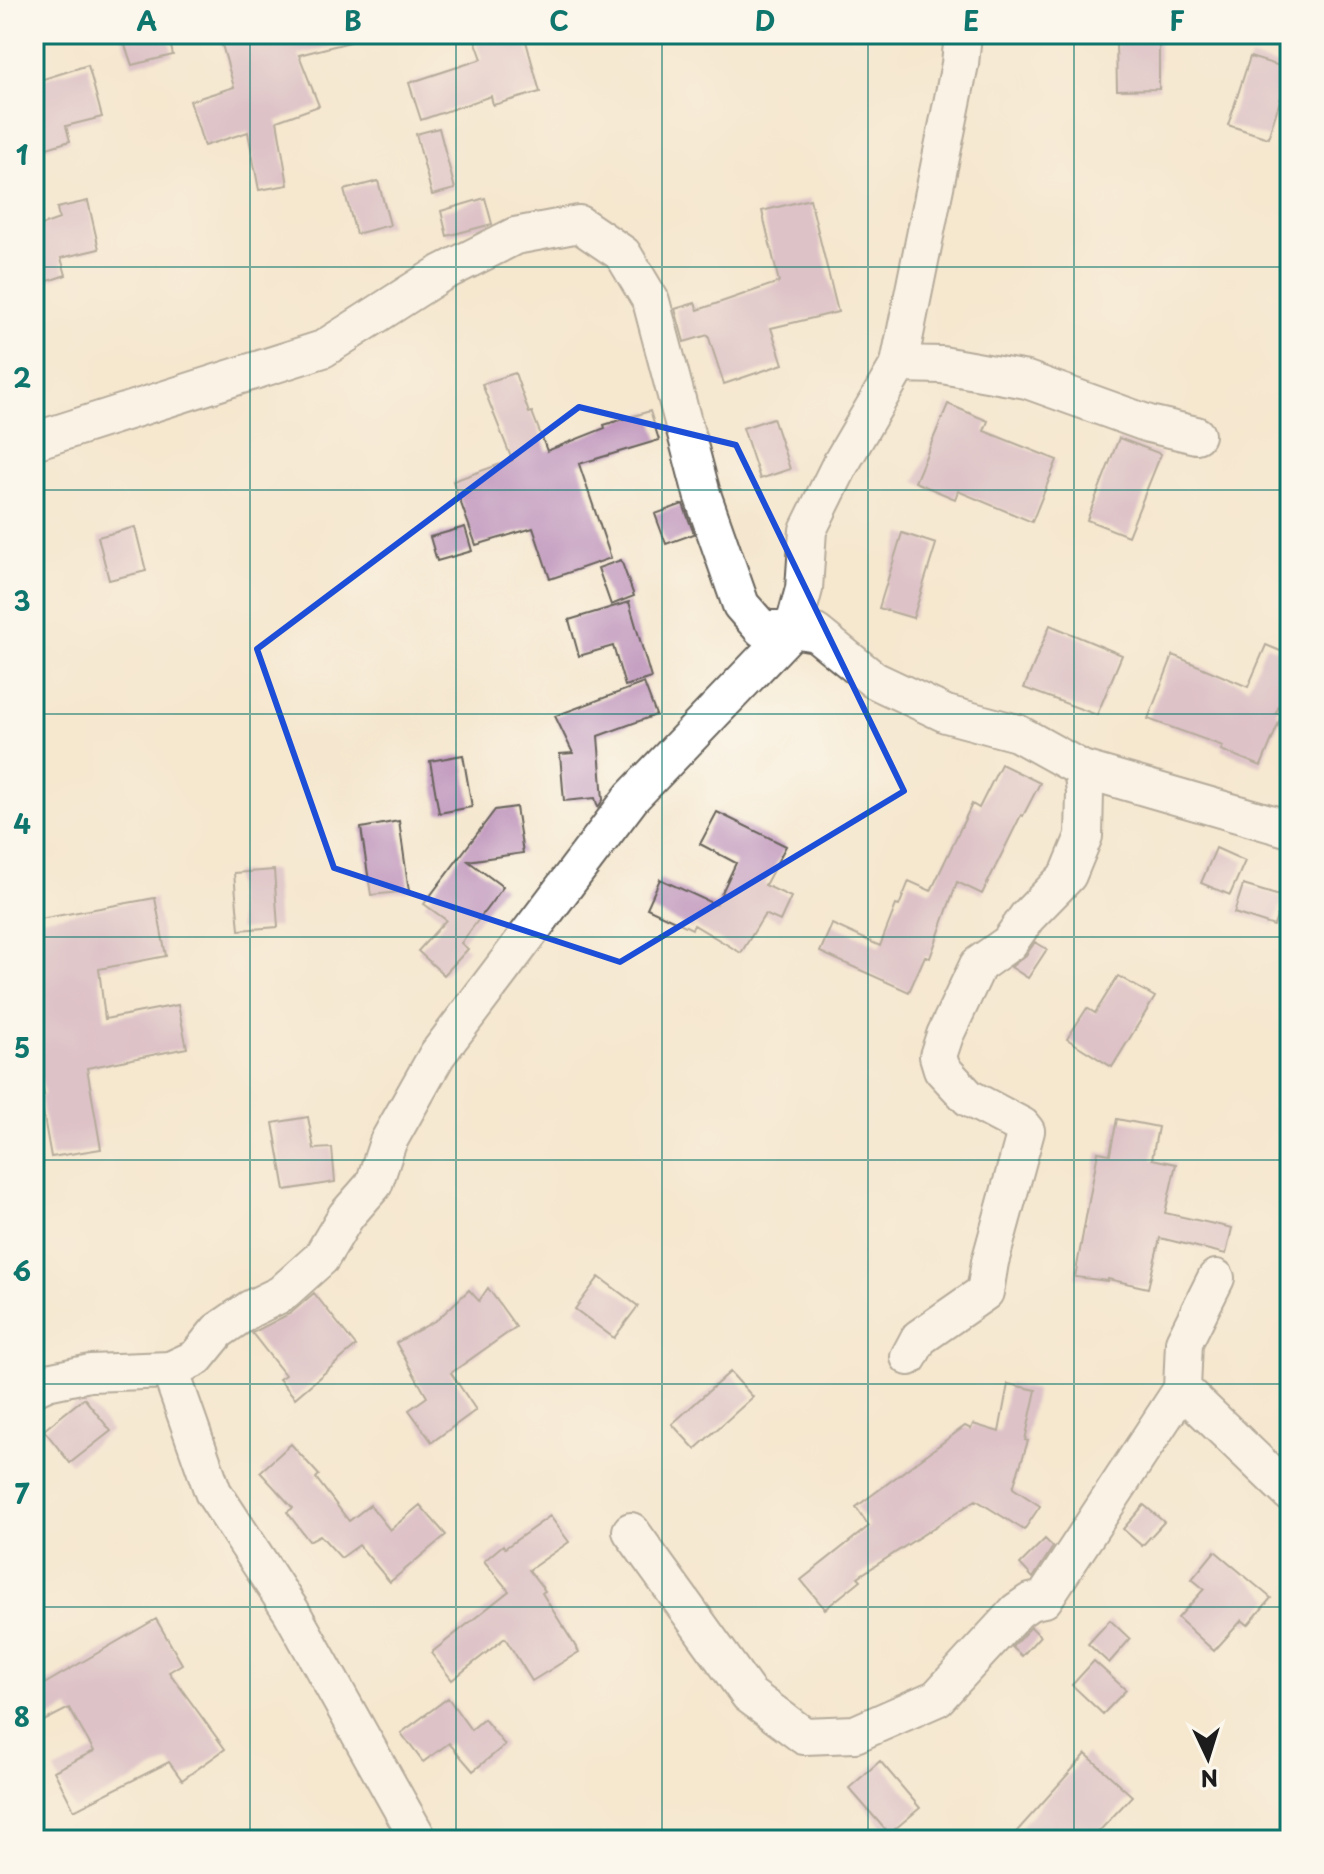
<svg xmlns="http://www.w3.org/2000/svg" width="1324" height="1874" viewBox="0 0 1324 1874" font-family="'Playpen Sans',sans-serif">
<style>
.building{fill:#bf95bd}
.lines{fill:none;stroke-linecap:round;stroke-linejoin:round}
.minor-casing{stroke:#68635b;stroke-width:40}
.minor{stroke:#fff;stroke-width:36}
.marked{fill:none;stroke:#1d4ed8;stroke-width:6;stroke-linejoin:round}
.grid{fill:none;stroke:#0f766e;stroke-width:2;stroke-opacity:0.55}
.neatline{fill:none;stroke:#0f766e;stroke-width:3}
.grid-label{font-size:26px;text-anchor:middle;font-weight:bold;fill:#0f766e}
</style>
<rect width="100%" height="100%" fill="#fbf7ec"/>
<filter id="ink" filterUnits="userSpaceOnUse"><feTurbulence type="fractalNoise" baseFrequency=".0125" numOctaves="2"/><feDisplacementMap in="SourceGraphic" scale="16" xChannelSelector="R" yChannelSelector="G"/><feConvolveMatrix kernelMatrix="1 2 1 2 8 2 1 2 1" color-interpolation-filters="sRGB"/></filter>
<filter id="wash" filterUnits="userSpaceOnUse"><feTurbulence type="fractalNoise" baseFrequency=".006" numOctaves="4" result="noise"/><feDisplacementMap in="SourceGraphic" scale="32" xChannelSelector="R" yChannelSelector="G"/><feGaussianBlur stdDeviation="1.8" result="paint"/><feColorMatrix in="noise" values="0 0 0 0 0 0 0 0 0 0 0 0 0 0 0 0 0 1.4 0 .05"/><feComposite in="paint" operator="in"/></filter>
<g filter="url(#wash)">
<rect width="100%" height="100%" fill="#f5e7cf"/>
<g id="blocks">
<path class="building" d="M 121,34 L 168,34 L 173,55 L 132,65 Z
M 219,34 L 349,34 L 350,42 L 299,55 L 319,106 L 277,121 L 288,185 L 259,190 L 248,132 L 204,146 L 190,101 L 234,87 Z
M 473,34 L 524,34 L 540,92 L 493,105 L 491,96 L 421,120 L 409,83 L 482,59 Z
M 1159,40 L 1159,89 L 1117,90 L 1116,41 Z
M 1250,57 L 1290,69 L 1268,138 L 1228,125 Z
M 88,65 L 102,117 L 66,126 L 70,141 L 34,152 L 34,82 Z
M 439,128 L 455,189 L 432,195 L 416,134 Z
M 378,181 L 390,225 L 356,234 L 344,190 Z
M 485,198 L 492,224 L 447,236 L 441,211 Z
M 810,199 L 838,312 L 771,328 L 783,364 L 724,384 L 708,335 L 684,342 L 675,309 L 695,303 L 698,310 L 779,282 L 762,211 Z
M 88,201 L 99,249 L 61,258 L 66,275 L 39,284 L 34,272 L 34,228 L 59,219 L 57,208 Z
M 515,373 L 529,413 L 532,412 L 547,451 L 605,428 L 604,425 L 650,411 L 659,440 L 579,464 L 611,558 L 550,579 L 533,528 L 476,545 L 453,481 L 512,460 L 482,384 Z
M 948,404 L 988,421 L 984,431 L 1057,460 L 1032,522 L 958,491 L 955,499 L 915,482 Z
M 773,418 L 790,469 L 760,479 L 743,428 Z
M 1119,438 L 1161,454 L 1128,536 L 1087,520 Z
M 683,504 L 694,534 L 666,544 L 655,514 Z
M 135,527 L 146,571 L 109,580 L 98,537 Z
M 465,527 L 472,551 L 437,561 L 430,537 Z
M 902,533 L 936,544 L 913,618 L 879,608 Z
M 621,560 L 634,596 L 611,605 L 598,568 Z
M 629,602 L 651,678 L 625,686 L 613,646 L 579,656 L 569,620 Z
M 1050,625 L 1122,655 L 1097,715 L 1024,688 Z
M 1266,645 L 1290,655 L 1290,682 L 1276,713 L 1282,715 L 1261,766 L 1221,750 L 1223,746 L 1148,719 L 1173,655 L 1248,687 Z
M 644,683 L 656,715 L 598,736 L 603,800 L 598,807 L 595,798 L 564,801 L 560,754 L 573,753 L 555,716 Z
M 463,755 L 472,807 L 439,813 L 430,761 Z
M 1001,764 L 1040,783 L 1023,816 L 1021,815 L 982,894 L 957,882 L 930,958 L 925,956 L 909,992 L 820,952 L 832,924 L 880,946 L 896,905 L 899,906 L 909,881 L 931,891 L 972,804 L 979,808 Z
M 516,807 L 523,853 L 468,861 L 503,887 L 461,943 L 468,949 L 444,975 L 418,951 L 446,920 L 424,904 L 495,810 Z
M 717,812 L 786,846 L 765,885 L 791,897 L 780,921 L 765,914 L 741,953 L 694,925 L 692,929 L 647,908 L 660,879 L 716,905 L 736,863 L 700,844 Z
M 399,821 L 409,891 L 371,895 L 361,828 Z
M 1216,848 L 1245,861 L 1230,895 L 1201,883 Z
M 274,870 L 278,927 L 239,930 L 234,873 Z
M 1243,885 L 1283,897 L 1274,926 L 1234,913 Z
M 155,898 L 166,956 L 99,969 L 105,1019 L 178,1005 L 187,1048 L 87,1068 L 101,1149 L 51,1157 L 40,1095 L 44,1095 L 34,1042 L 34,988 L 39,987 L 34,958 L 34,920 Z
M 1035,942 L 1047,949 L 1028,978 L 1011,967 L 1026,955 Z
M 1118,976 L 1155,997 L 1112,1067 L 1067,1039 L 1087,1008 L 1095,1013 Z
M 308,1117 L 314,1149 L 332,1148 L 335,1182 L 285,1190 L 273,1123 Z
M 1117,1119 L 1158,1127 L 1152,1159 L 1176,1164 L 1165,1213 L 1232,1228 L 1226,1254 L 1160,1238 L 1148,1288 L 1108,1279 L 1108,1281 L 1075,1277 L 1098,1152 L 1110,1154 Z
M 599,1277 L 638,1306 L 614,1338 L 575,1309 Z
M 488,1288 L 516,1327 L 451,1373 L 476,1410 L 432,1442 L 409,1410 L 427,1397 L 396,1343 L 438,1319 L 469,1290 L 479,1301 Z
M 314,1293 L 356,1346 L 295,1398 L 279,1379 L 285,1375 L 252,1333 L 291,1313 Z
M 730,1372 L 753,1397 L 695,1449 L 672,1424 Z
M 1008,1384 L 1036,1390 L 1025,1440 L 1028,1441 L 1013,1488 L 1040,1506 L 1024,1530 L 976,1500 L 858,1577 L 861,1580 L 825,1609 L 801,1580 L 869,1526 L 856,1507 L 965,1426 L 971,1429 L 973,1424 L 999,1432 Z
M 84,1398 L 111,1431 L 70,1463 L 44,1430 Z
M 291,1444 L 319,1475 L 316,1478 L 349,1521 L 370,1505 L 390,1530 L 420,1505 L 446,1535 L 390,1582 L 359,1545 L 341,1558 L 320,1535 L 309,1541 L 287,1512 L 293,1508 L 260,1472 Z
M 1144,1505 L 1164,1522 L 1142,1546 L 1123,1529 Z
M 550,1516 L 569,1542 L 529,1570 L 545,1591 L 542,1593 L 579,1652 L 532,1681 L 505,1638 L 452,1680 L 431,1653 L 509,1591 L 484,1561 L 503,1545 L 505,1548 Z
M 1045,1539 L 1053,1547 L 1033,1578 L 1020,1564 Z
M 1215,1551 L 1271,1598 L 1248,1625 L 1242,1620 L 1214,1651 L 1178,1618 L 1204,1589 L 1192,1579 Z
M 156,1619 L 182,1664 L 169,1672 L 225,1749 L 182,1780 L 169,1762 L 74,1810 L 54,1771 L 94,1751 L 69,1708 L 34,1726 L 34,1690 Z
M 1110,1620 L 1130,1639 L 1109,1663 L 1088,1644 Z
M 1031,1627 L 1040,1636 L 1022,1656 L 1012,1647 Z
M 1094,1661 L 1126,1690 L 1103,1714 L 1072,1685 Z
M 448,1698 L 471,1730 L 484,1719 L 505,1745 L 473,1771 L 449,1743 L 423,1762 L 401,1733 Z
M 1086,1754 L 1132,1796 L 1091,1840 L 1009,1840 Z
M 880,1761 L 920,1808 L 889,1834 L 849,1788 Z"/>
</g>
</g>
<g filter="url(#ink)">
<use href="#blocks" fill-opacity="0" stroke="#68635b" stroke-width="2"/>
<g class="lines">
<defs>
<path id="minor" d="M 963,34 L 960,64 L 899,364 L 840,465 L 808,530 L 804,589 L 793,629 L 816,633 L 874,680 L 946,714 L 1017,733 L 1082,769 L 1290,829
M 899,364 L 942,365 L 1027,380 L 1149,424 L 1196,435
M 34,441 L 323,349 L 440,274 L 515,236 L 579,224 L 623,254 L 651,301 L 702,494 L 741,605 L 762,629 L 793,629 L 632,797 L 437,1055 L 388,1142 L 374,1184 L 346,1216 L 321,1258 L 281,1294 L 250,1309 L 218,1331 L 196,1358 L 170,1370 L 90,1373 L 47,1382 L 34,1388
M 1216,1278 L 1184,1342 L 1182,1389 L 1290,1493
M 909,1357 L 919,1338 L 985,1292 L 990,1262 L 1026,1131 L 1022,1126 L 969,1098 L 942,1069 L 938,1056 L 945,1035 L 978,965 L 1009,943 L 1027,917 L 1068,875 L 1084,836 L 1085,792 L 1082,769
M 170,1370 L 213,1492 L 291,1611 L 419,1840
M 631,1531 L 749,1695 L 804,1736 L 855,1734 L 937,1698 L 1017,1611 L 1030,1602 L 1044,1599 L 1182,1389"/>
</defs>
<use href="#minor" class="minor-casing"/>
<use href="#minor" class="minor"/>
</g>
</g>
<path d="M0 0H1324V1874H0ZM 579,407 L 736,445 L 904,791 L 620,962 L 334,868 L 257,649 Z" fill="#f5e7cf" fill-opacity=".55" fill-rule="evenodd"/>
<path class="marked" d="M 579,407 L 736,445 L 904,791 L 620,962 L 334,868 L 257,649 Z"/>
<path class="grid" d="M 250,34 L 250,1840M 456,34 L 456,1840M 662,34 L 662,1840M 868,34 L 868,1840M 1074,34 L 1074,1840M 34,267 L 1290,267M 34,490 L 1290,490M 34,714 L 1290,714M 34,937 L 1290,937M 34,1160 L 1290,1160M 34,1384 L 1290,1384M 34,1607 L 1290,1607"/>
<rect width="1324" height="1874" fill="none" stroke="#fbf7ec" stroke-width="88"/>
<g transform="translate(1208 1758) rotate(176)" stroke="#fbf7ec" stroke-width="6" paint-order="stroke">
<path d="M0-6L14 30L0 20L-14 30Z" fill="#1c1c1c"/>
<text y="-12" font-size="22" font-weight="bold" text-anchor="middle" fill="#1c1c1c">N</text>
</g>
<rect x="44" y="44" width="1236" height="1786" class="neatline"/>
<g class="grid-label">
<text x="147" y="31">A</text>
<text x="353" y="31">B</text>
<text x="559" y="31">C</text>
<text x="765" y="31">D</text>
<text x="971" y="31">E</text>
<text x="1177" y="31">F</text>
<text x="22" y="165">1</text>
<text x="22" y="388">2</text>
<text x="22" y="611">3</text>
<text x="22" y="834">4</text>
<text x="22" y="1058">5</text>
<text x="22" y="1281">6</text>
<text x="22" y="1504">7</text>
<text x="22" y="1727">8</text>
</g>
</svg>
